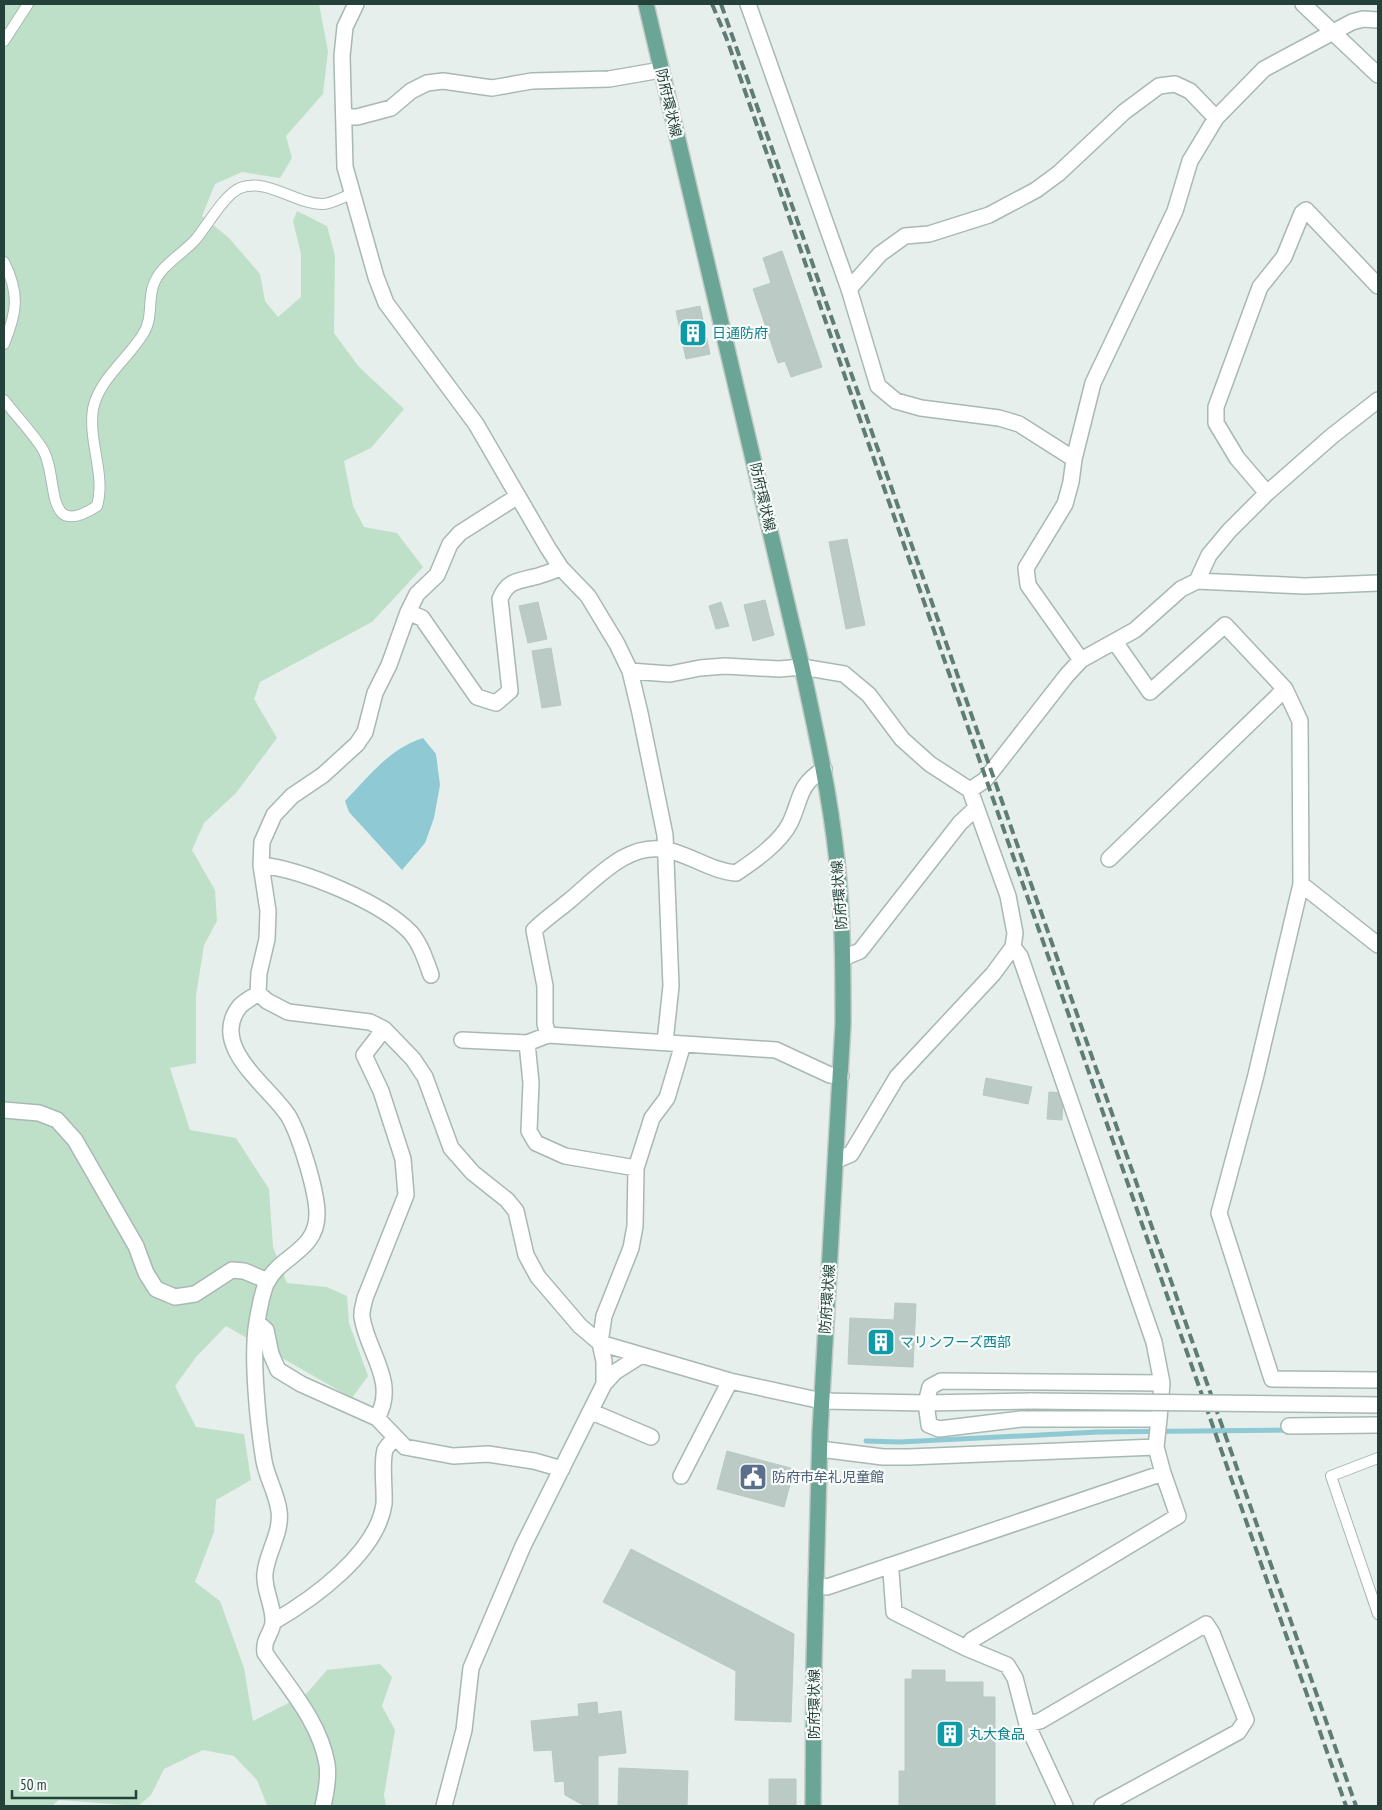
<svg xmlns="http://www.w3.org/2000/svg" width="1382" height="1810" viewBox="0 0 1382 1810" font-family="'PT Sans Narrow','Noto Sans JP',sans-serif">
<style>
.green{fill:#bfe0c8}
.water{fill:#8ec9d4}
.lines{fill:none;stroke-linecap:round;stroke-linejoin:round}
.stream{stroke:#8ec9d4;stroke-width:5}
.building{fill:#bbcac4;stroke:#b8c9c2}
.service-casing{stroke:#a8b8b2;stroke-width:12}
.minor-casing{stroke:#a8b8b2;stroke-width:18}
.tertiary-casing{stroke:#a8b8b2;stroke-width:18}
.primary-casing{stroke:#c2cac8;stroke-width:18}
.service{stroke:#fff;stroke-width:10}
.minor{stroke:#fff;stroke-width:15}
.tertiary{stroke:#fff;stroke-width:15}
.primary{stroke:#6aa596;stroke-width:15}
.rail{stroke:#5f7d75;stroke-width:4;stroke-dasharray:10 5;stroke-linecap:butt}
.tertiary-bridge-casing{stroke:#a8b8b2;stroke-width:18;stroke-linecap:butt}
.tertiary-bridge{stroke:#fff;stroke-width:15}
.labels{text-anchor:middle;dominant-baseline:central;stroke-width:4.5;stroke-linejoin:round;paint-order:stroke}
.street-label{font-size:14px;fill:#24423a;stroke:#f7fbf9}
.culture-label{font-size:14px;fill:#0d838f;stroke:#f7fbf9;text-anchor:start}
.service-label{font-size:14px;fill:#4e5e75;stroke:#f7fbf9;text-anchor:start}
</style>
<rect width="100%" height="100%" fill="#e6efeb"/>
<path class="green" d="M 4,4 L 319,4 L 328,51 L 323,94 L 286,136 L 292,158 L 280,178 L 242,172 L 215,184 L 202,216 L 229,238 L 260,274 L 265,301 L 278,317 L 301,297 L 301,254 L 293,221 L 297,211 L 327,226 L 335,256 L 334,333 L 359,367 L 404,409 L 371,448 L 344,461 L 353,506 L 364,527 L 397,533 L 423,567 L 372,622 L 260,682 L 254,699 L 277,738 L 236,793 L 204,823 L 192,850 L 215,890 L 217,921 L 204,945 L 196,996 L 196,1063 L 170,1068 L 190,1130 L 236,1138 L 269,1189 L 273,1247 L 287,1283 L 327,1287 L 347,1296 L 349,1323 L 368,1376 L 352,1398 L 226,1326 L 196,1357 L 175,1386 L 196,1427 L 244,1434 L 251,1480 L 216,1500 L 214,1532 L 195,1582 L 220,1601 L 244,1668 L 253,1721 L 306,1694 L 327,1670 L 380,1664 L 392,1677 L 382,1706 L 395,1730 L 384,1795 L 386,1806 L 267,1805 L 257,1780 L 234,1756 L 203,1750 L 164,1769 L 151,1795 L 138,1806 L 59,1800 L 52,1806 L 4,1806 Z"/>
<path class="water" d="M 423,738 L 436,754 L 440,785 L 434,818 L 425,843 L 402,870 L 349,812 L 345,801 C 369,776 389,749 423,738 Z"/>
<g class="lines">
<path class="stream" d="M 866,1441 L 900,1442 L 1098,1432 L 1290,1430"/>
</g>
<path class="building" d="M 782,251 L 822,367 L 791,377 L 785,361 L 778,363 L 753,289 L 771,283 L 763,258 Z
M 700,306 L 710,354 L 686,359 L 676,311 Z
M 847,539 L 865,625 L 846,629 L 829,542 Z
M 765,600 L 774,635 L 753,641 L 744,605 Z
M 538,602 L 547,639 L 528,643 L 519,606 Z
M 721,602 L 729,626 L 716,629 L 709,606 Z
M 551,648 L 561,705 L 542,708 L 532,651 Z
M 986,1078 L 1032,1087 L 1028,1104 L 983,1095 Z
M 1049,1092 L 1063,1093 L 1062,1120 L 1047,1119 Z
M 895,1303 L 916,1304 L 913,1367 L 848,1364 L 850,1318 L 894,1320 Z
M 727,1451 L 794,1469 L 784,1507 L 717,1489 Z
M 631,1549 L 794,1634 L 791,1722 L 735,1720 L 736,1671 L 603,1602 Z
M 912,1670 L 945,1670 L 945,1682 L 983,1682 L 983,1697 L 995,1697 L 995,1806 L 899,1806 L 899,1771 L 905,1771 L 905,1679 L 912,1679 Z
M 597,1702 L 598,1714 L 621,1711 L 626,1753 L 598,1756 L 598,1806 L 585,1806 L 565,1795 L 564,1781 L 555,1782 L 552,1750 L 534,1751 L 531,1721 L 579,1716 L 578,1704 Z
M 619,1768 L 688,1771 L 687,1806 L 618,1806 Z
M 769,1779 L 796,1779 L 796,1806 L 769,1806 Z"/>
<g class="lines">
<defs>
<path id="service" d="M 4,41 L 28,4
M 4,262 C 20,294 17,312 4,344
M 4,400 C 16,416 31,431 42,448 C 60,476 42,542 97,506 C 106,475 88,442 93,409 C 99,379 128,359 143,334 C 153,319 148,302 153,286 C 160,265 182,255 196,239 C 207,226 224,195 240,188 C 267,177 296,205 324,204 C 333,203 343,197 352,194
M 1378,1458 L 1331,1476 L 1378,1614"/>
<path id="minor" d="M 356,4 L 345,27 L 342,56 L 345,167 L 376,277 L 386,303 L 476,424 L 548,548 L 561,568 L 588,596 L 617,644 L 630,671 L 640,713 L 665,835 L 671,986 L 665,1042
M 748,4 L 849,289 L 878,386 L 896,401 L 921,408 L 999,418 L 1019,424 L 1074,459
M 344,117 L 357,117 L 391,108 L 411,91 L 427,83 L 443,81 L 492,88 L 532,81 L 609,79 L 661,70
M 849,289 L 880,254 L 905,236 L 929,234 L 989,215 L 1036,190 L 1059,173 L 1124,112 L 1159,86 L 1175,84 L 1190,91 L 1216,118
M 1267,493 L 1237,458 L 1216,423 L 1216,407 L 1260,287 L 1284,257 L 1302,213 L 1306,210 L 1378,286
M 518,496 L 460,533 L 450,544 L 437,575 L 417,594 L 408,612 L 389,665 L 375,693 L 365,732 L 357,744 L 323,775 L 292,796 L 274,815 L 262,842 L 261,865 L 268,911 L 267,939 L 259,973 L 258,993 L 267,1001 L 288,1012 L 370,1022 L 384,1029 L 413,1059 L 425,1077 L 451,1148 L 473,1173 L 507,1200 L 516,1211 L 526,1255 L 538,1277 L 580,1326 L 600,1343 L 730,1381 L 822,1401
M 1197,581 L 1209,555 L 1229,531 L 1267,493 L 1332,436 L 1378,400
M 408,612 L 422,618 L 477,697 L 496,703 L 510,691 L 500,599 C 507,581 518,581 534,577 C 543,575 552,571 561,568
M 1115,642 L 1150,692 L 1225,625 L 1285,689 L 1300,721 L 1301,884 L 1255,1079 L 1219,1213 L 1272,1379 L 1378,1380
M 1081,660 L 1028,585 L 1026,568 L 1065,504 L 1071,482 L 1074,459 L 1093,383 L 1175,211 L 1190,161 L 1216,118 L 1264,69 L 1352,22 L 1363,19 L 1378,20
M 630,671 L 670,674 L 700,668 L 725,666 L 779,669 L 802,667 L 844,674 L 869,695 L 902,739 L 930,764 L 970,790 L 1008,896 L 1015,933 L 1013,947 L 993,974 L 897,1077 L 851,1154 L 837,1160
M 970,790 L 985,780 L 1067,675 L 1081,660 L 1135,630 L 1181,589 L 1197,581 L 1305,586 L 1378,583
M 1109,859 L 1285,689
M 261,865 C 303,870 382,902 411,933 C 421,945 426,961 431,975
M 1301,884 L 1378,945
M 1013,947 L 1020,956 L 1154,1342 L 1162,1383 L 1159,1419 L 1021,1419 L 939,1429 L 929,1425 L 926,1403 L 930,1387 L 941,1381 L 1162,1383
M 843,958 L 860,951 L 960,823 L 976,808
M 258,993 C 253,997 245,1001 240,1006 C 207,1047 272,1088 289,1117 C 300,1137 317,1191 317,1214 C 317,1251 281,1255 267,1282 C 262,1292 259,1310 257,1322 C 251,1356 258,1425 264,1461 C 267,1478 277,1494 279,1511 C 282,1533 267,1552 265,1573 C 263,1589 274,1606 273,1622 C 272,1634 263,1638 265,1653 C 288,1687 320,1722 327,1764 C 329,1778 326,1793 323,1806
M 548,1035 L 545,1024 L 545,986 L 534,930 C 545,919 557,911 569,901 C 597,878 628,841 667,850 C 691,855 711,871 736,873 C 754,861 780,843 790,823 C 802,798 797,786 824,769
M 462,1040 L 527,1043 L 548,1035 L 776,1050 L 830,1075 L 841,1076
M 527,1043 L 531,1083 L 529,1131 L 536,1143 L 565,1156 L 636,1168
M 4,1110 L 39,1113 L 57,1120 L 75,1140 L 136,1246 L 146,1273 L 156,1289 L 175,1297 L 195,1294 L 232,1270 L 244,1271 L 268,1281
M 257,1322 L 266,1330 L 271,1354 L 278,1370 L 301,1384 L 377,1418 L 405,1447 L 453,1456 L 488,1454 L 534,1461 L 562,1469
M 604,1384 L 604,1361 L 600,1343 L 604,1316 L 631,1248 L 635,1226 L 636,1168 L 652,1118 L 667,1098 L 683,1044
M 592,1412 L 651,1437
M 377,1418 C 398,1382 367,1352 362,1317 C 361,1311 364,1304 365,1298 L 406,1195 L 403,1159 L 381,1091 L 364,1055 L 384,1029
M 1159,1419 L 1156,1447 L 1163,1473
M 1289,1426 L 1378,1425
M 820,1449 L 883,1457 L 909,1457 L 1156,1447
M 681,1476 L 730,1381
M 888,1566 L 891,1572 L 894,1612 L 966,1648 L 1007,1665 L 1015,1678 L 1027,1724 L 1065,1806
M 816,1585 L 827,1587 L 1163,1473 L 1178,1516 L 972,1640 L 966,1648
M 273,1622 C 313,1599 377,1553 384,1504 C 385,1489 381,1464 385,1450 C 387,1446 392,1441 395,1438
M 1027,1724 L 1040,1721 L 1206,1624 L 1212,1633 L 1246,1720 L 1238,1732 L 1102,1806
M 444,1806 L 464,1730 L 471,1668 L 523,1546 L 604,1384 L 615,1372 L 642,1355"/>
<path id="tertiary" d="M 1303,4 L 1378,75
M 822,1401 L 926,1403 L 1032,1401"/>
<path id="primary" d="M 646,4 L 802,667 C 816,731 830,795 837,861 C 843,915 843,969 843,1024 L 820,1432 L 814,1663 L 813,1806"/>
</defs>
<use href="#service" class="service-casing"/>
<use href="#minor" class="minor-casing"/>
<use href="#tertiary" class="tertiary-casing"/>
<use href="#primary" class="primary-casing"/>
<use href="#service" class="service"/>
<use href="#minor" class="minor"/>
<use href="#tertiary" class="tertiary"/>
<use href="#primary" class="primary"/>
<path class="rail" d="M 712,4 L 726,37 L 1346,1806
M 721,4 L 1356,1806"/>
<defs>
<path id="tertiary-bridge" d="M 1032,1401 L 1378,1405"/>
</defs>
<use href="#tertiary-bridge" class="tertiary-bridge-casing"/>
<use href="#tertiary-bridge" class="tertiary-bridge"/>
</g>
<defs>
<symbol id="building-square" viewBox="-11 -11 22 22"><rect x="-9" y="-9" width="18" height="18" rx="4" fill="#0f9aa8" stroke="#f7fbf9"/><path d="M-4-6H4V6H1V3H-1V6H-4ZM-2.5-4.3h1.7v1.8h-1.7ZM.8-4.3h1.7v1.8H.8ZM-2.5-1h1.7V.8h-1.7ZM.8-1h1.7V.8H.8Z" fill="#fff"/></symbol>
<symbol id="civic-square" viewBox="-11 -11 22 22"><rect x="-9" y="-9" width="18" height="18" rx="4" fill="#5c6f8a" stroke="#f7fbf9"/><path d="M-.6-6.5H3V-4.5H.6V-3L4-1V1h2V6H-6V1h2V-1L-.6-3ZM-1.2 2.5V6h2.4V2.5Z" fill="#fff"/></symbol>
</defs>
<g fill-rule="evenodd">
<use href="#building-square" x="677" y="317" width="32" height="32"/>
<use href="#building-square" x="865" y="1326" width="32" height="32"/>
<use href="#civic-square" x="737" y="1461" width="32" height="32"/>
<use href="#building-square" x="934" y="1718" width="32" height="32"/>
</g>
<g class="labels">
<g class="street-label">
<text transform="translate(669 103) rotate(77)">防府環状線</text>
<text transform="translate(763 497) rotate(77)">防府環状線</text>
<text transform="translate(839 895) rotate(-94)">防府環状線</text>
<text transform="translate(827 1299) rotate(-86)">防府環状線</text>
<text transform="translate(814 1704) rotate(-90)">防府環状線</text>
</g>
<g class="culture-label">
<text x="712" y="333">日通防府</text>
<text x="900" y="1342">マリンフーズ西部</text>
<text x="969" y="1734">丸大食品</text>
</g>
<g class="service-label">
<text x="772" y="1477">防府市牟礼児童館</text>
</g>
</g>
<rect width="1382" height="1810" fill="none" stroke="#24423a" stroke-width="10"/>
<path d="M12 1790v8h124v-8" fill="none" stroke="#24423a" stroke-width="2.5"/>
<text x="20" y="1790" font-size="15" fill="#24423a" stroke="#f7fbf9" stroke-width="4" paint-order="stroke">50 m</text>
</svg>
